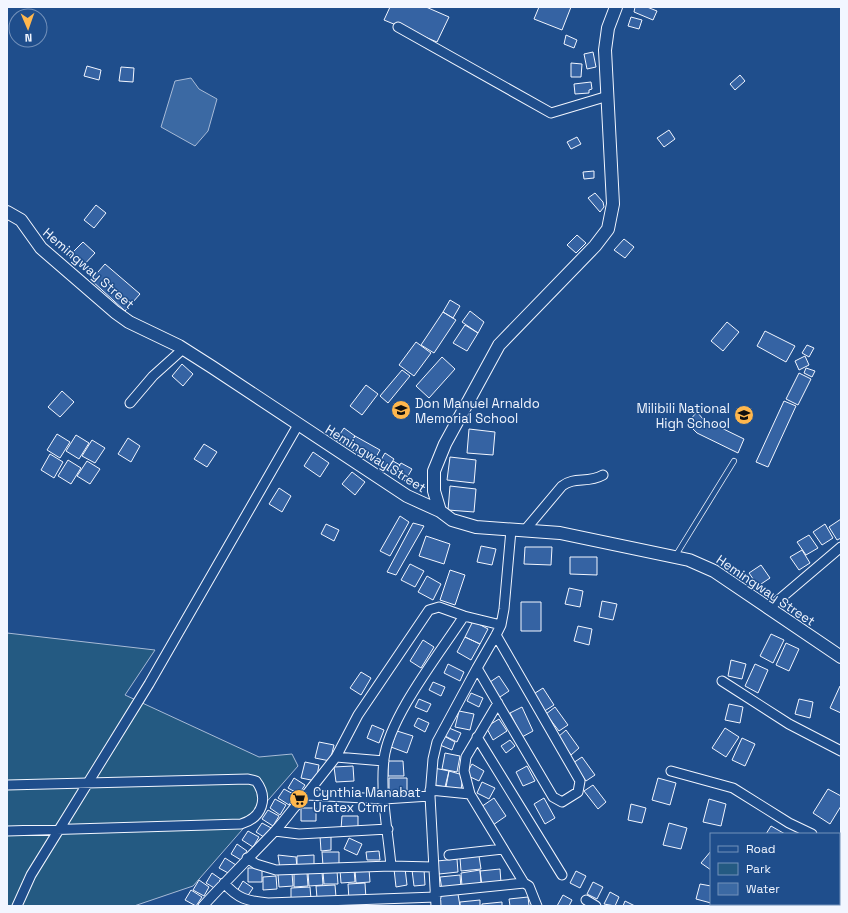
<svg xmlns="http://www.w3.org/2000/svg" width="848" height="913" viewBox="0 0 848 913" font-family="'Space Grotesk',sans-serif">
  <rect width="100%" height="100%" fill="#1f4e8c"/>
  <!-- green -->
  <path fill="#245a82" stroke="#a8bbd7" d="M7,633L155,650L125,695L259,757L292,754L298,766L193,886L134,906H7Z"/>
  <!-- water -->
  <path fill="#3b69a3" stroke="#a8bbd7" d="M191,78L199,89L217,99L208,131L195,146L161,127L175,81Z"/>
  <!-- building -->
  <path fill="#3563a3" stroke="#f2f6ff" d="M390,7H426L449,17L437,42L384,20Z
    M539,7H571L562,30L534,19Z
    M635,7H647L657,11L653,20L634,12Z
    M631,17L642,20L639,29L628,26Z
    M566,35L577,40L574,48L564,44Z
    M593,52L596,67L587,69L584,54Z
    M571,63L582,64L581,77H571Z
    M87,66L101,70L99,80L84,76Z
    M121,67L134,68L133,82L119,81Z
    M740,75L745,81L735,90L730,84Z
    M591,82L592,89L589,90V93L575,94L574,84Z
    M669,130L675,139L664,147L657,138Z
    M577,137L581,144L571,149L567,142Z
    M594,171V178L584,179L583,172Z
    M595,193L603,202L604,207L600,212L588,198Z
    M96,205L106,213L94,228L84,220Z
    M577,235L586,243L576,253L567,245Z
    M624,239L634,247L625,258L614,250Z
    M83,242L95,253L81,268L69,256Z
    M105,264L140,294L125,311L91,280Z
    M450,300L460,306L453,318L443,312Z
    M470,311L484,322L478,333L462,322Z
    M443,312L456,320L434,353L421,345Z
    M727,322L739,332L723,351L711,341Z
    M465,325L478,333L467,351L453,343Z
    M765,331L795,346L786,362L757,346Z
    M416,342L431,353L414,376L399,365Z
    M807,345L814,348L809,357L802,353Z
    M805,356L809,365L799,370L795,361Z
    M442,357L455,369L429,398L416,386Z
    M182,364L193,374L183,386L172,376Z
    M806,368L815,371L812,377L804,373Z
    M402,370L410,376L388,403L380,396Z
    M799,373L811,379L798,405L786,399Z
    M366,385L378,394L362,415L350,406Z
    M62,391L74,402L60,417L48,407Z
    M784,401L796,406L768,467L756,462Z
    M697,412L703,419L744,439L738,453L697,433L687,423Z
    M344,428L355,436L348,447L336,440Z
    M469,429L495,432L493,455L467,453Z
    M57,434L70,442L60,458L47,450Z
    M76,435L89,443L79,459L66,451Z
    M355,436L380,450L373,462L348,447Z
    M128,438L140,446L131,462L118,454Z
    M92,440L105,448L95,463L82,456Z
    M204,444L217,452L207,467L194,459Z
    M313,452L329,463L320,477L304,466Z
    M385,453L394,459L387,470L378,465Z
    M50,454L63,462L54,478L41,470Z
    M450,457L476,460L474,483L447,480Z
    M68,460L81,468L71,484L58,476Z
    M87,461L100,469L90,484L77,476Z
    M393,461L400,465L394,474L387,470Z
    M401,463L412,469L405,481L394,474Z
    M352,472L365,482L355,495L342,484Z
    M450,486L476,489L474,512L448,510Z
    M279,488L291,496L282,512L269,504Z
    M400,516L409,522L390,556L380,551Z
    M841,519V538L837,540L829,527Z
    M413,523L424,526L396,575L387,572Z
    M326,524L339,530L334,541L321,534Z
    M825,524L833,538L822,545L813,532Z
    M809,535L818,548L806,555L797,542Z
    M426,536L450,544L444,564L419,556Z
    M481,546L496,549L492,565L477,562Z
    M525,547H552L551,565L524,564Z
    M802,550L810,563L799,570L790,557Z
    M570,557H597V575L570,574Z
    M410,564L424,571L415,587L401,580Z
    M761,565L770,578L758,586L749,573Z
    M450,570L465,575L455,605L440,600Z
    M427,576L441,584L433,600L418,592Z
    M569,588L583,591L580,607L565,604Z
    M602,601L617,604L613,620L599,617Z
    M521,602H541V631H521Z
    M473,621L488,629L480,644L465,637Z
    M578,626L592,629L589,645L574,641Z
    M771,634L784,640L773,663L760,656Z
    M465,637L480,644L471,660L457,652Z
    M423,640L434,647L421,668L410,661Z
    M786,643L799,649L789,671L776,665Z
    M731,660L746,664L742,679L728,676Z
    M448,664L464,672L460,681L444,673Z
    M755,664L768,670L758,693L745,686Z
    M361,672L371,678L361,695L350,688Z
    M499,676L509,691L497,699L487,684Z
    M433,682L445,687L441,696L429,690Z
    M840,686H841V713L830,708Z
    M543,688L554,705L543,712L532,695Z
    M471,693L483,698L479,707L467,701Z
    M419,699L431,704L427,712L415,707Z
    M799,699L813,702L810,718L795,714Z
    M729,704L743,707L740,723L725,720Z
    M522,707L533,731L522,737L510,713Z
    M555,707L568,725L559,731L546,714Z
    M459,711L474,714L470,730L455,727Z
    M418,718L429,723L425,732L414,726Z
    M499,719L507,731L493,740L486,727Z
    M372,725L384,730L379,743L367,738Z
    M449,728L461,733L457,742L445,736Z
    M725,728L739,737L726,757L712,748Z
    M566,730L579,748L571,755L558,737Z
    M397,731L413,736L407,753L391,747Z
    M444,736L455,742L452,750L440,745Z
    M742,738L755,744L745,766L732,760Z
    M510,740L515,746L506,753L501,746Z
    M319,742L334,745L330,761L315,758Z
    M445,753L460,756L457,772L442,769Z
    M582,757L595,775L586,781L573,763Z
    M388,761H403L404,776H388Z
    M305,762L319,765L316,781L301,778Z
    M472,764L484,771L479,781L466,775Z
    M353,766L354,781L336,782L334,767Z
    M527,766L535,781L523,786L516,772Z
    M434,768L449,771L445,787L431,784Z
    M449,771L463,775L461,790L446,787Z
    M294,778L305,785L299,794L288,788Z
    M389,778H407V791H389Z
    M658,778L676,783L670,805L652,800Z
    M482,782L495,788L489,799L477,793Z
    M593,785L606,802L598,809L584,791Z
    M284,789L295,795L289,805L278,798Z
    M828,789L841,796V806L830,824L813,813Z
    M494,798L506,816L493,825L481,807Z
    M544,798L555,818L545,824L534,804Z
    M275,799L286,805L280,815L270,808Z
    M709,799L726,804L721,826L703,822Z
    M631,804L646,808L642,823L628,820Z
    M301,808H316V821H301Z
    M268,810L279,816L273,826L262,819Z
    M342,816H358V829H341Z
    M262,823L273,829L267,839L256,832Z
    M669,823L687,828L681,849L663,845Z
    M771,826L785,834H766Z
    M248,831L259,837L253,847L242,840Z
    M331,835V850L321,851L320,836Z
    M349,838L362,844L357,855L344,849Z
    M237,844L247,851L241,860L231,854Z
    M379,851L380,860H367L366,852Z
    M711,851V870L701,863Z
    M839,851H841V873H839Z
    M322,852H339V865L323,866Z
    M278,855L296,857L297,868L280,869Z
    M314,855V868L297,869V856Z
    M479,856L481,869L461,871L460,858Z
    M225,858L236,865L230,874L219,868Z
    M457,859L458,872L439,874L437,861Z
    M248,868H262V882H248Z
    M405,868L407,885L396,887L394,869Z
    M354,869L355,882L341,883L340,870Z
    M369,869L370,882L356,883L355,870Z
    M424,869L425,885L414,886L412,870Z
    M500,869L501,883L482,885L480,871Z
    M480,870L481,884L462,886L461,873Z
    M337,871L338,884H324L323,872Z
    M576,871L586,876L580,888L570,883Z
    M322,872L323,885L309,886L308,873Z
    M212,873L222,880L216,889L206,883Z
    M292,873L293,886L279,887L278,874Z
    M307,873L308,886L294,887V874Z
    M460,875L461,888L442,890L440,877Z
    M276,876L277,889L263,890V877Z
    M199,880L209,887L204,896L193,890Z
    M243,881L253,888L247,897L237,891Z
    M593,882L603,887L597,899L587,894Z
    M365,883L366,899L349,900L348,884Z
    M700,884L711,886V903L696,899Z
    M335,885L336,897L317,898L316,886Z
    M310,887L311,899L291,900V888Z
    M191,890L202,897L196,906L185,900Z
    M610,892L619,897L615,906L604,904Z
    M458,894L460,906H440L439,896Z
    M563,895L572,900L569,906H557Z
    M528,897L529,906H510L509,899Z
    M480,900V906H460V902Z
    M625,901L635,906H623Z
    M502,902V906H482V904Z
    M714,904H729V906H713Z
    M778,904H793L792,906H777Z"/>
  <g fill="none" stroke-linecap="round" stroke-linejoin="round">
    <!-- lane casing -->
    <g stroke="#f2f6ff" stroke-width="6">
      <path id="lane" d="M676,555L734,461"/>
    </g>
    <!-- street casing -->
    <g stroke="#f2f6ff" stroke-width="11">
      <path id="street" d="M398,27L551,113L608,96
        M130,403L153,376L183,349
        M525,530L562,486C575,476 587,484 603,475
        M768,609L841,547
        M477,668L553,797L562,802L578,792L580,781L496,635
        M722,681L789,724L841,751
        M498,703L466,757L464,771L470,794L524,883
        M477,737L562,875
        M336,757L384,761
        M671,771L733,788L789,823L812,834
        M7,785L248,779L256,781C269,798 262,818 241,824L7,831
        M430,790L470,794
        M306,795L336,757L358,715L429,610L439,607L464,616L501,625
        M275,831L299,834L388,829
        M839,840H841
        M449,855L503,849
        M247,858L256,864L276,870L391,866L433,867
        M391,866C388,831 380,794 384,759C389,717 440,653 464,616
        M224,883C238,899 247,901 268,903L436,897
        M435,892L524,883L529,886L537,906
        M586,900L596,906
        M17,906L31,875L149,684L298,425
        M203,906C226,881 250,857 273,833C285,821 293,807 306,795L384,799L430,796
        M436,906L430,796L433,759L437,742L477,668L496,635L501,625L504,609L511,530"/>
    </g>
    <!-- secondary casing -->
    <g stroke="#f2f6ff" stroke-width="14">
      <path id="secondary" d="M7,212L21,220L41,248L115,312L129,322L179,346L212,367L407,496L440,511L452,520L476,527L560,533L689,560L714,571L841,657
        M440,511L434,491V471L445,444L499,345L595,246L608,229L613,204L605,50L608,28L616,7"/>
    </g>
    <!-- lane -->
    <use href="#lane" stroke="#1f4e8c" stroke-width="4.5"/>
    <!-- street -->
    <use href="#street" stroke="#1f4e8c" stroke-width="9"/>
    <!-- secondary -->
    <use href="#secondary" stroke="#1f4e8c" stroke-width="12"/>
  </g>
  <!-- icons -->
  <defs>
    <g id="school-disc" transform="scale(1)"><circle r="9.5" fill="#ffb74d" stroke="#1f4e8c"/><path d="M0-5L7-2L0 1L-7-2ZM-4 1L0 2.5L4 1V4Q0 6-4 4Z" fill="#111"/></g>
    <g id="supermarket-disc" transform="scale(1)"><circle r="9.5" fill="#ffb74d" stroke="#1f4e8c"/><path d="M-6-5.5h2.5l.6 2H6L4.5 2H-2.5L-4.4-4H-6ZM-1.5 3.2a1.3 1.3 0 1 0 .1 0ZM3 3.2a1.3 1.3 0 1 0 .1 0Z" fill="#111"/></g>
  </defs>
  <g fill-rule="evenodd">
    <use href="#school-disc" x="401" y="410"/>
    <use href="#school-disc" x="744" y="415"/>
    <use href="#supermarket-disc" x="299" y="799"/>
  </g>
  <g text-anchor="middle" stroke-width="3" stroke-linejoin="round" paint-order="stroke">
    <!-- street labels -->
    <g font-size="13" fill="#f2f6ff" stroke="#1f4e8c">
      <text transform="translate(89 268) rotate(41)" y="5">Hemingway Street</text>
      <text transform="translate(376 458) rotate(32)" y="5">Hemingway Street</text>
      <text transform="translate(766 590) rotate(34)" y="5">Hemingway Street</text>
    </g>
    <!-- poi labels -->
    <g font-size="13" fill="#f2f6ff" stroke="#1f4e8c" text-anchor="start">
      <text x="415" y="408">Don Manuel Arnaldo<tspan x="415" dy="15">Memorial School</tspan></text>
      <text x="730" y="413" text-anchor="end">Milibili National<tspan x="730" dy="15">High School</tspan></text>
      <text x="313" y="797">Cynthia Manabat<tspan x="313" dy="15">Uratex Ctmr</tspan></text>
    </g>
  </g>
  <!-- border -->
  <rect width="848" height="913" fill="none" stroke="#f2f6ff" stroke-width="16"/>
  <!-- legend -->
  <rect x="710" y="833" width="130" height="72" fill="#1f4e8c" stroke="#7391ba"/>
  <rect x="718" y="846" width="20" height="6" fill="#1f4e8c" stroke="#7391ba"/>
  <text x="746" y="853" font-size="12" fill="#f2f6ff">Road</text>
  <rect x="718" y="863" width="20" height="12" fill="#245a82" stroke="#7391ba"/>
  <text x="746" y="873" font-size="12" fill="#f2f6ff">Park</text>
  <rect x="718" y="883" width="20" height="12" fill="#3b69a3" stroke="#7391ba"/>
  <text x="746" y="893" font-size="12" fill="#f2f6ff">Water</text>
  <!-- north arrow -->
  <g transform="translate(28 28) rotate(178)"><circle r="19" fill="#1f4e8c" stroke="#7391ba"/>
  <path d="M0-3L7 15L0 10L-7 15Z" fill="#ffb74d"/>
  <text y="-6" font-size="11" font-weight="bold" text-anchor="middle" fill="#f2f6ff">N</text>
  </g>
</svg>
